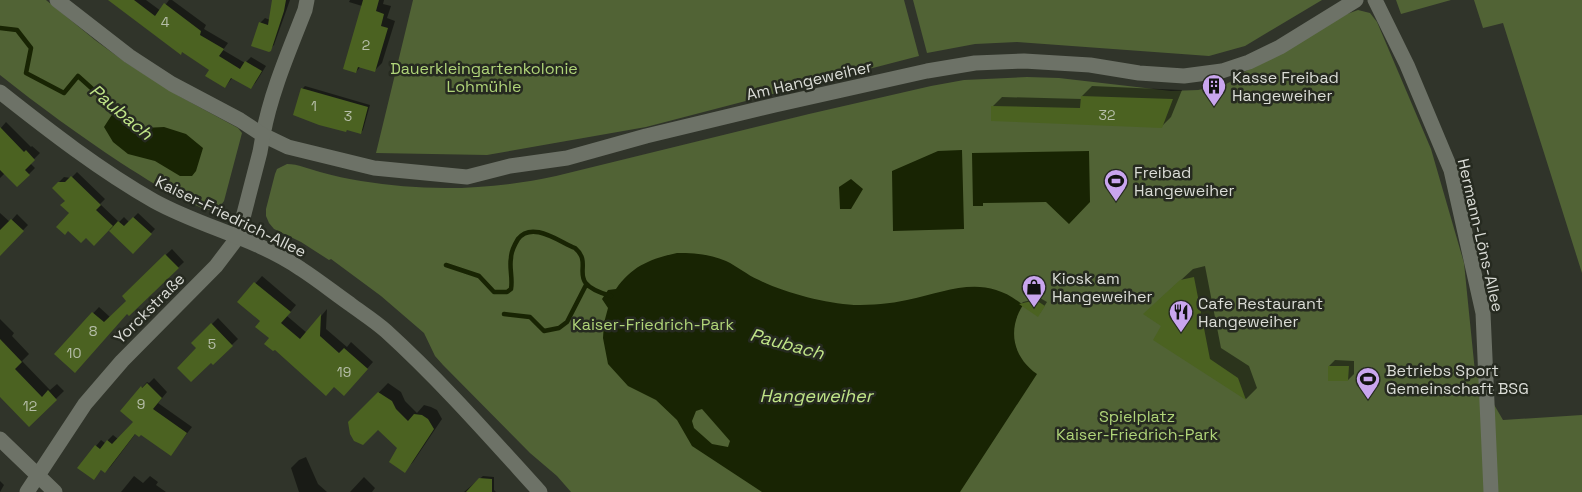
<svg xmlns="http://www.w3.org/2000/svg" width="1582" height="492" viewBox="0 0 1582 492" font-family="'Space Grotesk',sans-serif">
  <rect width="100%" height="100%" fill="#30342a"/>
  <!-- green -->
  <path fill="#516335" d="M0,0H46L95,40L125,62L179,96L238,128L242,133L224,201C221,205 219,210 213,210C207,211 200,207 195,205C168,194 145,178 121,163C79,135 39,106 0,75Z
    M413,0H904L919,56L646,127L487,155L376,153Z
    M913,0H1322L1245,46L1209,56L1017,42L975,44L927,53Z
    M1396,0H1451L1401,14Z
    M1474,0H1582V273L1503,23L1483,28Z
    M1358,10L1370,13L1377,22L1431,149L1464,263L1475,372L1503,420L1582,415V492H571L557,476L530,453L443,365L435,356L424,333L381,296L331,259L329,260L301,242L274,229L269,223L266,216V209L275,174L277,169L287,164C298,164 309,169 320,172C334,176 348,179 361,181C427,192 491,190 556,176L809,114L931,86L964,80L1027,77L1059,78L1171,91L1198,90L1226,84L1234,80L1239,75L1347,14Z"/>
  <!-- water -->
  <path fill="#182403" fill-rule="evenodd" d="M115,110L144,128L164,127L186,134L203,148L196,171L192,176H180L155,161L128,154L113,142L104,127Z
    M962,150L964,229L893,231L892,171L938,151Z
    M1089,151L1090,202L1069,224L1046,202L983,203V206H973L972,153Z
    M851,179L863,189L851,209H840L839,187Z
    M677,253C694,253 710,254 726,261C737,266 747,275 759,280C785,293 825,303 854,305C872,305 890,304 907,300C950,291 984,273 1023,305C1007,330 1013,357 1037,374L960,492H762L692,446L677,420L656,400L628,386L608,364L603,338L604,323L608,308L602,299L608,290L616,289C632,266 650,259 677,253ZM702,409L730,441L728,447L712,444L694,428L692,421L696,411Z"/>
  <!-- shadow -->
  <path fill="#0007" d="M110,0H146L161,11L169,0H172L206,25L204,29L228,43L223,50L245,63L251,57L266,66L256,82L251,88L233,77L225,87L211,70Z
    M274,0H290L274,45L269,50L260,23L265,18L270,20Z
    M350,0H384L383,4L391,6L387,18L395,21L382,63L375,70L361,66L356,72L362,6L349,2Z
    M305,86L370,105L363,130L360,133L348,129L346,131L302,89Z
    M1092,86L1182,90L1171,117L1161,127L992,107L1002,97L1082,99V96Z
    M6,122L31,147L32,146L40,153L30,163L35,168L23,180L5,173L0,178V129Z
    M77,172L105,199L100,204L119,222L124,217L129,222L138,213L155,229L133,252L109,229L70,213L67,200L53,188L64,177L71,178Z
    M0,213L10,222L17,214L28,225L4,250L0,246Z
    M172,249L184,262L129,315L127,313L55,354L99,307L110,317L127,301L123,296Z
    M1205,266L1221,348L1249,366L1257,388L1246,399L1155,340L1163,326L1156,303L1193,269Z
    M262,276L296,305L287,316L307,333L327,309L326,329L347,347L351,342L373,362L351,387L271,338L262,321L239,302Z
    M1040,298L1047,302L1040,313L1021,304L1023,302Z
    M218,318L238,339L213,363L193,343Z
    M0,319L14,333L12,336L29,354L22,361L50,390L57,384L64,391L29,425L0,395Z
    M1335,360L1354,361V374L1348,380L1329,366Z
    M154,378L167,392L158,403L192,427L171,454L141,433H136L111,466L105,472L102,469L94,478L96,446L101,440L105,443L113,435L118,439L135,422L121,411L147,382L149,383Z
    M388,383L401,392L405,401L417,413L424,405L431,407L437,410L442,419L413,462L404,471L399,448L379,428L350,422Z
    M306,457L318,484L327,492H299L291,468L299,460Z
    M134,476L143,483L150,476L158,482L156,485L166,492H121Z
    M483,476L494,477V490L496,492H464Z
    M364,477L375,488L372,492H350Z
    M0,481L4,485L0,492Z"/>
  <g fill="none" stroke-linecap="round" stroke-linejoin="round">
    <!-- stream -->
    <path stroke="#182403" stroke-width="4.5" d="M0,28L17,30L31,48L26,73L64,93L78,76L118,112
      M446,265L479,276L494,292H507L511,289C513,278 509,268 511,258C511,252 515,244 518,239C532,221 558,241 575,248C596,266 562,282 611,296
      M504,314L530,317L544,331L559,328L567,322L586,285"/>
  </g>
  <!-- building -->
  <path fill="#4b6221" d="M108,0H134L155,16L164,3L201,31L200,35L224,49L219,56L240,69L245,61L262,71L251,89L231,78L225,88L205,76L209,70L182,52L181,55Z
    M272,0H286L284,11L271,51L269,52L251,46L259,22L268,25Z
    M363,0H379L376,11L384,14L381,26L388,28L375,72L358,67L356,73L343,69Z
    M301,88L368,107L361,134L347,130L346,132L319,125L293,115Z
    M1081,96L1173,99L1162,128L991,121V106L1080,108Z
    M0,127L24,152L26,150L35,160L25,170L30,175L17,187L0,170Z
    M71,176L101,205L96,210L113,226L94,246L86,238L81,243L68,231L65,235L56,227L69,213L60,205L65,201L52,188L58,182H65Z
    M133,217L152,234L133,254L109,231L118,221L124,226Z
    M11,219L24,231L0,256V230Z
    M165,254L179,268L129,316L127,314L75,373L54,354L92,312L104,322L126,301L122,296Z
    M1194,277L1210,359L1238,378L1246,400L1153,340L1161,326L1143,314L1180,280Z
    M254,282L291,312L281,323L300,339L321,314L320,336L339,353L344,348L368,369L344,396L334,387L326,396L275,350L273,351L264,344L269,338L255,327L260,321L237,302Z
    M1036,300L1045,306L1038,317L1019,304Z
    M211,323L233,346L213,365L211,363L191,382L177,368L196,348L191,343Z
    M0,339L22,362L15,369L42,397L48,390L57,400L29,427L0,397Z
    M1328,366H1349L1348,381H1328Z
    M147,383L162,398L153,409L187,433L171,456L141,435L139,437L135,434L105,473L101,470L94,480L77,468L95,445L100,449L107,440L112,444L133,422L120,411L141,386L142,388Z
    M378,392L392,401L396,409L408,421L414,414L422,415L428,419L434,429L405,473L389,462L397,448L378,430L363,445L354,441L350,434L348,422Z
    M479,478L492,479V492H466Z"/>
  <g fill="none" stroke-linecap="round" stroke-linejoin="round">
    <!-- street -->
    <path stroke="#6d7267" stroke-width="15" d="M307,0L305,10C289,51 271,92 263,135L288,147L374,168L467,177L510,166L567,158L646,136L775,105L927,71L975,63L1024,61L1090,65L1139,73L1184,76L1222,71L1249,62L1280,47L1356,0
      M1375,0L1407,65L1451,170L1483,313L1491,492
      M0,439L55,492
      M27,492L85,404L122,361L216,266L238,237"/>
    <!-- secondary -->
    <path stroke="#6d7267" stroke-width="15" d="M57,0L129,56L172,84L240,120L263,135L260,152L238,237
      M0,92C48,130 101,171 154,201C201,227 256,238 301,269C318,280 333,292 350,304C362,313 375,321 386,331C441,381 490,437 540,492"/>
  </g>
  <!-- icons -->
  <defs>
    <g id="building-pin" transform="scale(1.25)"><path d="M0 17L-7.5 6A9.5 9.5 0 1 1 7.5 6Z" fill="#c9a5ee" stroke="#262a20"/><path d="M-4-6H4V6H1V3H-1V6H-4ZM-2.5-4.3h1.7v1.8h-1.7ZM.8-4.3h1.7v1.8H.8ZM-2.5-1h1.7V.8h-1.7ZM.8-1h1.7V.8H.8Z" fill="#111"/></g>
    <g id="stadium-pin" transform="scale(1.25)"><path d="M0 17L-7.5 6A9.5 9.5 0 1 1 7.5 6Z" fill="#c9a5ee" stroke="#262a20"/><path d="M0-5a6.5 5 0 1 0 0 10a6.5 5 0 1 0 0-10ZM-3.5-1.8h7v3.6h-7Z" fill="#111"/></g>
    <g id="shop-pin" transform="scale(1.25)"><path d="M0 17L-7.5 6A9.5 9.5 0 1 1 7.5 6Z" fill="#c9a5ee" stroke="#262a20"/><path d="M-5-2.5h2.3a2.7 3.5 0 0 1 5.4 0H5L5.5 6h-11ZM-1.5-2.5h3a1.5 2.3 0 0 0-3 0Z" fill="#111"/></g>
    <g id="restaurant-pin" transform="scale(1.25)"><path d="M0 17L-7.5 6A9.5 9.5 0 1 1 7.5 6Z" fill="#c9a5ee" stroke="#262a20"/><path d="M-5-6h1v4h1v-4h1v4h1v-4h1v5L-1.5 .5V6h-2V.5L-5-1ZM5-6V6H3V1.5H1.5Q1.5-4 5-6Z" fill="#111"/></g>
  </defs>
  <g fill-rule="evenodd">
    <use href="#building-pin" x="1214" y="86"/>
    <use href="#stadium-pin" x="1116" y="181"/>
    <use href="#shop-pin" x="1034" y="287"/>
    <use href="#restaurant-pin" x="1181" y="312"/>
    <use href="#stadium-pin" x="1368" y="379"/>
  </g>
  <g text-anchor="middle" stroke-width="5" stroke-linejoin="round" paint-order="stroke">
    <!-- number labels -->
    <g font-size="14" fill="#b6bea9">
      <text x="165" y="27">4</text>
      <text x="366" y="50">2</text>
      <text x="314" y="111">1</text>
      <text x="1107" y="120">32</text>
      <text x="348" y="121">3</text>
      <text x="93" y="336">8</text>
      <text x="212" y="349">5</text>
      <text x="74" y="358">10</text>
      <text x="344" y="377">19</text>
      <text x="141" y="409">9</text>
      <text x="30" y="411">12</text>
    </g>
    <!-- park labels -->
    <g font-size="16" fill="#b0d579" stroke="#262a20">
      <text x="484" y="74">Dauerkleingartenkolonie<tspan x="484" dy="18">Lohmühle</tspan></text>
      <text x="653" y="330">Kaiser-Friedrich-Park</text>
      <text x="1137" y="422">Spielplatz<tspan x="1137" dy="18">Kaiser-Friedrich-Park</tspan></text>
    </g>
    <!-- poi labels -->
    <g font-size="16" fill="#dadcd6" stroke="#262a20" text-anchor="start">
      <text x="1232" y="83">Kasse Freibad<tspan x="1232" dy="18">Hangeweiher</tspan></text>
      <text x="1134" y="178">Freibad<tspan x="1134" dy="18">Hangeweiher</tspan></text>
      <text x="1052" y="284">Kiosk am<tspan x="1052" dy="18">Hangeweiher</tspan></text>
      <text x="1198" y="309">Cafe Restaurant<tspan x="1198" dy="18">Hangeweiher</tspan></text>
      <text x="1386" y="376">Betriebs Sport<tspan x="1386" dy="18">Gemeinschaft BSG</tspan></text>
    </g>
    <!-- street labels -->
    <g font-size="16" fill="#dadcd6" stroke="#262a20">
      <text transform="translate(809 80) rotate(-13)" y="6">Am Hangeweiher</text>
      <text transform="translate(231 216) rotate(26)" y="6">Kaiser-Friedrich-Allee</text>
      <text transform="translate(1481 235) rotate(77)" y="6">Hermann-Löns-Allee</text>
      <text transform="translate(149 308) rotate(-45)" y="6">Yorckstraße</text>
    </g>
    <!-- water labels -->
    <g font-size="18" font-style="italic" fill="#c0e588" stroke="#262a20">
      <text transform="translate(121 112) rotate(40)" y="6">Paubach</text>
      <text transform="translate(787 344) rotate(15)" y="6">Paubach</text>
      <text x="816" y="402">Hangeweiher</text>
    </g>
  </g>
</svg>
